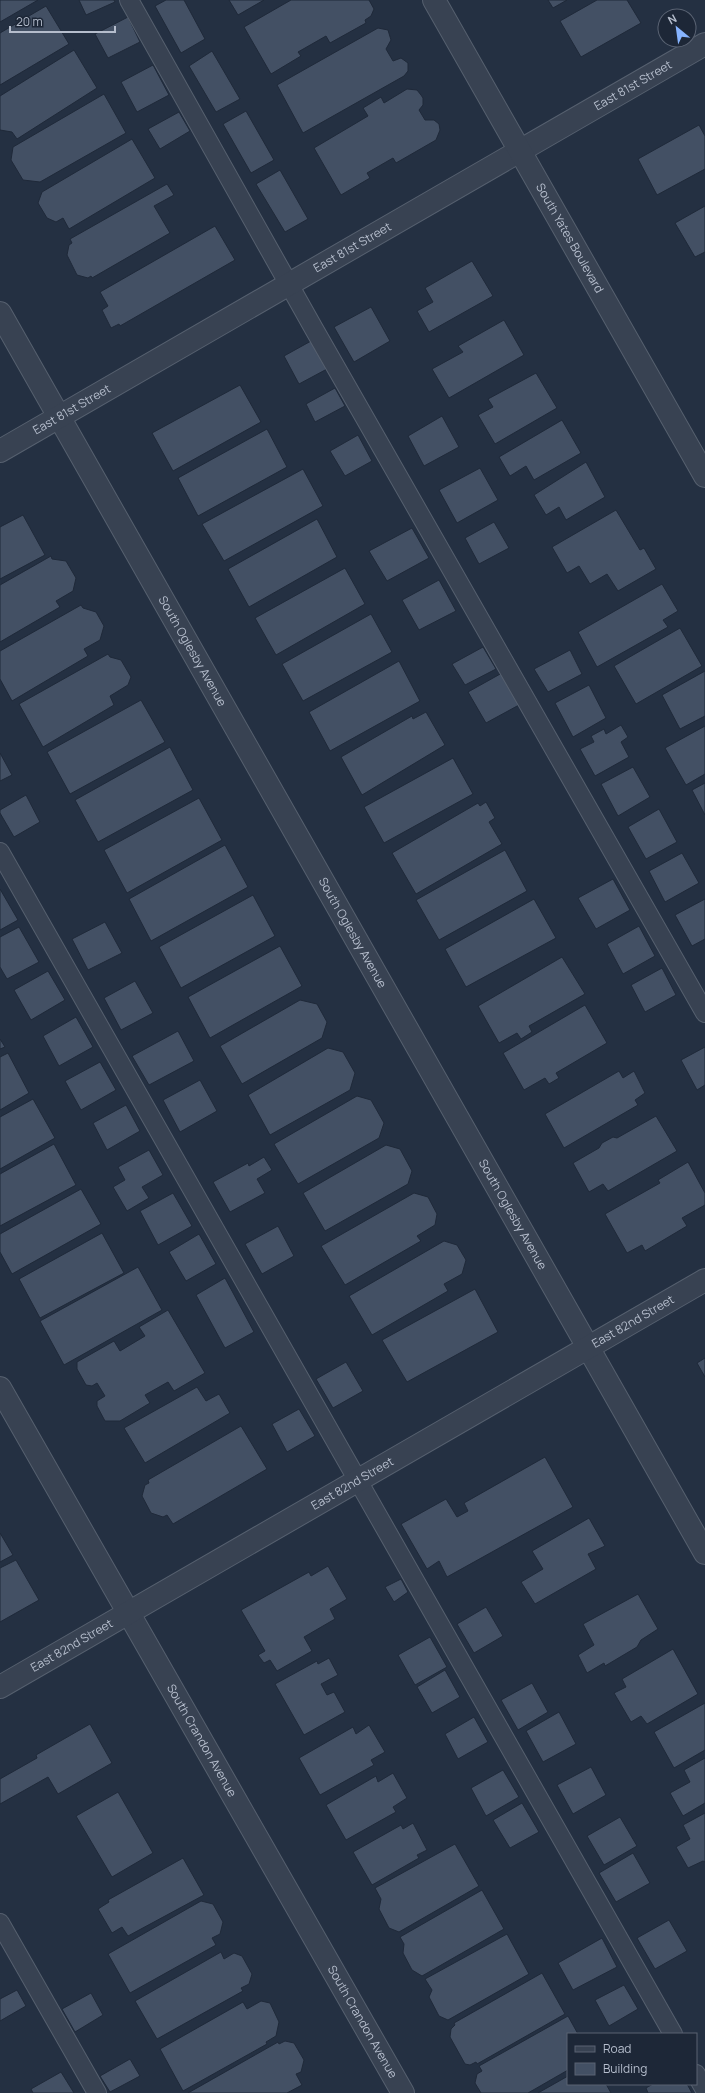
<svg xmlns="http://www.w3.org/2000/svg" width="705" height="2093" viewBox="0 0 705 2093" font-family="Manrope,sans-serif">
  <rect width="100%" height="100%" fill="#243042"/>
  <!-- building -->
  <path fill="#435064" stroke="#1f2939" d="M0,0H38L0,22Z
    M79,0H114L115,2L86,15Z
    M166,0H184L205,39L181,53L155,6Z
    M229,0H264L238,15Z
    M291,0H369L374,9L371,16L365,20L366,23L330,43L326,36L298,52L301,56L271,74L244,27Z
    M548,0H567L553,8Z
    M597,0H627L641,23L581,57L560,21Z
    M46,6L69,44L0,85V33Z
    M128,17L140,42L108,58L95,34Z
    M378,28L388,30L391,40L386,49L393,61L401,58L408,63V71L404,76L303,133L277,85Z
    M74,50L97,88L17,139L12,132L0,130V96Z
    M212,51L240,99L216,112L189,66Z
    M153,65L169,95L137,112L121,82Z
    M407,89L417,90L421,95L423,98V105L419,110L425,120H434L439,124L440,130L436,140L396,163L393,158L367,173L370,178L341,195L314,148L368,116L363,108L381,97L384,103Z
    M104,94L126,133L40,182L23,180L11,160L13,147Z
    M246,111L274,160L251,173L223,124Z
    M179,112L190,131L160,149L148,129Z
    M699,125L705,136V169L657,195L638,159Z
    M132,139L155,178L69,229L63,218L56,222L47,218L38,203L42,192Z
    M280,170L308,219L285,232L256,184Z
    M167,184L174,195L154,206L170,233L92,278L91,276L88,278L77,275L67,255L69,245L72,243L70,239Z
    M705,206V252L695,257L675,223Z
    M215,226L235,260L120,326L119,324L111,328L102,310L108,306L100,292Z
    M472,261L493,296L429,332L417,311L433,302L425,288Z
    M371,307L390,341L354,362L334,327Z
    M504,320L524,355L449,398L432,369L463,352L458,346Z
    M311,341L327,369L299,384L284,356Z
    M536,373L557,408L495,444L478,415L493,407L488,399Z
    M240,385L261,422L173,471L152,433Z
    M335,388L345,406L315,422L306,404Z
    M442,416L459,447L424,466L408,436Z
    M562,420L581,453L534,480L526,466L510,476L499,457Z
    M267,429L287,467L198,516L178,478Z
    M358,435L372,461L345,476L330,451Z
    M586,462L605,497L566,520L559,507L546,515L534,495Z
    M480,468L498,500L457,523L439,490Z
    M303,469L323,506L224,561L202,524Z
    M616,510L640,550L644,548L656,569L618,591L607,574L590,584L579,566L567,573L552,547Z
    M23,515L45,555L0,579V527Z
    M317,519L337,557L249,607L228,569Z
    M494,522L509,548L479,564L465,538Z
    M412,528L429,558L387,581L369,551Z
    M51,556L52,559L66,561L76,578L73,591L56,601L60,607L0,642V585Z
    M345,568L365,604L276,655L255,618Z
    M439,580L456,611L419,630L402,600Z
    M662,584L678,611L663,620L668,627L597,667L578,632Z
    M81,605L83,608L96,612L104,626L100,640L84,649L88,656L12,701L0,679V651Z
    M371,614L392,652L303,701L282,664Z
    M680,628L702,666L636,704L614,666Z
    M483,647L496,669L465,685L452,664Z
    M570,650L582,674L548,692L534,669Z
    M108,654L110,657L121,660L131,677L128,685L110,696L114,705L43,747L19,704Z
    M399,661L420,701L330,751L309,712Z
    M705,671V716L680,729L662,695Z
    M502,673L519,705L486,723L468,692Z
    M589,685L606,718L573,737L555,703Z
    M141,700L165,742L70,794L47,752Z
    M426,712L445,745L362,795L341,757L412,716L413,719Z
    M621,725L628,737L621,742L629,757L595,776L580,749L594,742L591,736L604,729L606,734Z
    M705,726V774L686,785L665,748Z
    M170,747L193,790L98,842L75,800Z
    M0,753L12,775L0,781Z
    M453,758L473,794L384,843L364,807Z
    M633,767L650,797L618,816L601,784Z
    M705,783V815L692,790Z
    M26,795L40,822L14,837L0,813V810Z
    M199,798L222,840L127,893L104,850Z
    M486,802L495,818L489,822L502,844L416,894L392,853L478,803L480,806Z
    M659,809L677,842L646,859L628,827Z
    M225,845L248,887L151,941L129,899Z
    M505,850L527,891L439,940L416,900Z
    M682,853L699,883L665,902L649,871Z
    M613,879L630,910L596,929L578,898Z
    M0,889L18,920L0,930Z
    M253,895L275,936L181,988L159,947Z
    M534,899L556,938L466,987L445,949Z
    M705,899V939L692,946L675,915Z
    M105,922L122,953L88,970L72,939Z
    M639,926L655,956L623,974L607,944Z
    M19,927L39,962L7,979L0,967V937Z
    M280,946L302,986L210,1038L188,997Z
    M562,957L585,994L529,1026L532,1032L521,1039L517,1033L499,1043L478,1006Z
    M662,968L676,995L645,1012L631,985Z
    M48,971L65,1000L31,1020L14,990Z
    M135,981L153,1013L121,1030L104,998Z
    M300,1000L317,1004L327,1022L322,1038L242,1084L220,1046Z
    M585,1005L607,1043L556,1073L559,1078L549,1084L545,1078L524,1090L503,1053Z
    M76,1017L93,1047L59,1066L43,1036Z
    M178,1031L194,1061L149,1085L132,1056Z
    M0,1039L5,1047L0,1049Z
    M705,1047V1085L697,1090L681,1060Z
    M328,1048L343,1052L355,1073L350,1090L270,1135L248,1095Z
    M8,1053L29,1093L0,1110V1057Z
    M100,1062L116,1090L81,1110L65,1081Z
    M619,1071L623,1078L634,1071L645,1093L635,1100L638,1105L564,1148L545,1114Z
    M200,1080L217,1111L180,1132L163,1100Z
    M357,1096L371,1100L384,1123L379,1138L298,1184L274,1144Z
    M33,1099L55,1138L0,1169V1117Z
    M126,1105L140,1131L107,1150L93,1123Z
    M656,1116L677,1151L608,1191L603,1184L589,1192L573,1163L599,1148L602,1143L613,1137L617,1138Z
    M54,1144L76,1185L0,1226V1174Z
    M386,1145L400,1149L412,1171L408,1184L325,1231L303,1193Z
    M149,1150L163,1175L142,1187L149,1198L127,1211L113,1187L125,1180L118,1167Z
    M264,1157L272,1170L257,1179L265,1193L230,1212L213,1182L248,1163L249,1166Z
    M688,1162L705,1193V1205L682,1218L687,1226L645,1251L642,1245L627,1253L605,1214L660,1183L658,1180Z
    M81,1189L101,1224L12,1274L0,1252V1234Z
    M173,1193L192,1226L158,1245L140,1211Z
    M414,1193L428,1197L437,1214L435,1225L417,1236L421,1241L345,1285L321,1246Z
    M278,1226L294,1256L262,1274L245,1244Z
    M102,1233L124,1273L40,1318L19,1279Z
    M199,1234L216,1264L186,1281L169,1252Z
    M444,1241L457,1245L466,1260L462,1274L444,1284L448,1291L372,1335L349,1296Z
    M138,1267L162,1310L64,1365L40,1321Z
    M225,1278L254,1332L225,1348L196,1295Z
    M475,1289L498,1332L407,1382L382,1340Z
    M168,1310L205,1373L174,1391L168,1382L145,1395L150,1403L120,1421H105L97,1406V1401L105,1396L97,1383L92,1386L86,1385L77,1369V1362L114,1341L120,1351L145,1336L139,1327Z
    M705,1358V1377L697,1363Z
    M346,1362L363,1391L333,1408L316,1379Z
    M197,1387L206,1401L219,1394L230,1413L145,1463L124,1428Z
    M299,1409L315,1436L287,1452L272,1424Z
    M241,1426L267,1469L173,1524L167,1515L163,1517L151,1513L142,1496L145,1485L149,1483L148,1480Z
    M545,1457L573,1507L447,1577L439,1561L427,1569L401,1524L446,1499L457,1517L468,1511L464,1503Z
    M589,1518L605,1546L588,1554L596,1569L535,1604L521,1582L543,1569L532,1551Z
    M0,1533L13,1555L0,1562Z
    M16,1560L39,1600L0,1622V1568Z
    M328,1566L347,1599L330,1609L335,1619L304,1637L312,1651L277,1671L270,1660L264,1663L258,1655L265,1651L241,1610L309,1572L311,1576Z
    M401,1579L408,1592L394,1602L385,1587Z
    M638,1594L658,1629L641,1640L637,1647L605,1666L604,1663L587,1673L578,1655L594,1645L583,1624Z
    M486,1607L503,1636L474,1653L457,1624Z
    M430,1637L447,1667L415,1685L398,1655Z
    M673,1649L698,1694L647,1724L641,1716L631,1722L614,1693L626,1687L622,1679Z
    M329,1658L338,1675L321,1684L327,1695L334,1692L345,1712L304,1735L275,1684L317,1661L318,1664Z
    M445,1670L460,1697L432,1713L417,1687Z
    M532,1683L548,1712L518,1730L501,1700Z
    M705,1703V1750L674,1768L654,1732Z
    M559,1712L576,1744L543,1762L526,1731Z
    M474,1717L488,1742L458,1759L445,1734Z
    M90,1724L112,1763L58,1794L48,1777L0,1804V1779L37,1758L36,1755Z
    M369,1725L385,1752L371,1760L374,1765L320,1795L299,1758L353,1727L356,1734Z
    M705,1758V1803L683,1816L670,1793L690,1782L684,1770Z
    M591,1767L606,1795L573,1814L557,1785Z
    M503,1770L519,1797L486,1816L471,1788Z
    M393,1773L407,1798L393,1807L396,1812L346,1840L326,1805L376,1776L378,1782Z
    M118,1792L153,1853L112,1877L76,1816Z
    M522,1803L539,1832L510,1848L493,1820Z
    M705,1813V1862L703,1861L688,1868L676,1847L690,1839L683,1825Z
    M620,1817L637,1846L604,1865L587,1836Z
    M413,1823L427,1850L417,1855L419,1858L372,1885L353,1852L401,1825L403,1829Z
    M455,1844L479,1886L399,1932L389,1928L379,1909L381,1899L375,1888Z
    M633,1853L650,1883L616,1902L599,1873Z
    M183,1858L204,1895L128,1936L122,1927L112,1933L98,1909L109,1902L108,1900Z
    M482,1890L504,1929L422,1976L412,1970L403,1953L404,1944L400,1937Z
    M201,1901L213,1904L223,1922L220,1934L212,1938L216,1945L130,1993L108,1954Z
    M669,1920L687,1951L655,1969L637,1938Z
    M507,1934L529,1974L448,2020L439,2016L429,1997L432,1990L425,1979Z
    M602,1938L617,1967L573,1990L558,1963Z
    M221,1952L224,1959L234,1953L242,1956L252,1974L249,1984L241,1988L243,1991L157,2039L135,2001Z
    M542,1973L565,2014L477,2064L476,2062L470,2065L465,2064L450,2037L451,2029L455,2025L454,2023Z
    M624,1985L638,2009L609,2026L595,2000Z
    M17,1990L26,2006L0,2021V1999Z
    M91,1993L103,2015L75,2032L62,2009Z
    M261,2001L270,2003L279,2022L276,2036L266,2042L267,2044L183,2091L160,2049L243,2002L247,2009Z
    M568,2016L578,2034H568V2070L528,2093H481L475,2083L477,2074L482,2071L479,2066Z
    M285,2041L294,2043L304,2060L301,2072L296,2074L302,2085L287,2093H188L278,2042L279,2044Z
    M130,2059L140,2076L110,2092L100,2076Z
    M61,2072L74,2093H33L31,2089Z
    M568,2076V2084H606L611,2093H538Z
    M653,2084H687L692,2093H648L646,2088Z"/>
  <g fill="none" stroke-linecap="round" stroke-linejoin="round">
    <!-- service casing -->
    <g stroke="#56606f" stroke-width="20">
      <path id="service" d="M129,0L314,329L705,1013
        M0,852L673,2034
        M0,1923L97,2093
        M696,2074L705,2090"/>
    </g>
    <!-- minor casing -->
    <g stroke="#56606f" stroke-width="24">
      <g id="minor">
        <path id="s1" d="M0,313L705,1553"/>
        <path id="s2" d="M0,451L705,44"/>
        <path id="s3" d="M0,1388L403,2093"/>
        <path id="s4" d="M0,1687L705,1280"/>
      </g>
    </g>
    <!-- tertiary casing -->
    <g stroke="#56606f" stroke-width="24">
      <g id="tertiary">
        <path id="s5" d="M434,0L705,476"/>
      </g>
    </g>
    <!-- service -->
    <use href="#service" stroke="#384252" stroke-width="18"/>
    <!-- minor -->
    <use href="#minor" stroke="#384252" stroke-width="22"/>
    <!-- tertiary -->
    <use href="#tertiary" stroke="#384252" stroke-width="22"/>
  </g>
  <g text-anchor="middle" stroke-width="3.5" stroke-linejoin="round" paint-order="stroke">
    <!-- street labels -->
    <g font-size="12" fill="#b5bdcc" stroke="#1d2737">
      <text dy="4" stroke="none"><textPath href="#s2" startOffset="731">East 81st Street</textPath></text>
      <text dy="4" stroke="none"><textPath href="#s5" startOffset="274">South Yates Boulevard</textPath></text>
      <text dy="4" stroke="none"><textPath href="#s2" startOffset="407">East 81st Street</textPath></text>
      <text dy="4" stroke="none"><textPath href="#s2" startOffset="83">East 81st Street</textPath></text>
      <text dy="4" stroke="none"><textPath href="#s1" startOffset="389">South Oglesby Avenue</textPath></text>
      <text dy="4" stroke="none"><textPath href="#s1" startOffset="713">South Oglesby Avenue</textPath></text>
      <text dy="4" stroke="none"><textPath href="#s1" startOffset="1037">South Oglesby Avenue</textPath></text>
      <text dy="4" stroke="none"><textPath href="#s4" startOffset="731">East 82nd Street</textPath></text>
      <text dy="4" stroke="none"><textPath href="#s4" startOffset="407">East 82nd Street</textPath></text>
      <text dy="4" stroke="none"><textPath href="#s4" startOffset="83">East 82nd Street</textPath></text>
      <text dy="4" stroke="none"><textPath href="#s3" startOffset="406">South Crandon Avenue</textPath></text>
      <text dy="4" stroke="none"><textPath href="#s3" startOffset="730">South Crandon Avenue</textPath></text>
    </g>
  </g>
  <!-- legend -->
  <rect x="567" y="2033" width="130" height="52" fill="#1d2737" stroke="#5a6373"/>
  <rect x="575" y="2046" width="20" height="6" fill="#384252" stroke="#5a6373"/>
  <text x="603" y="2053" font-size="12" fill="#b5bdcc">Road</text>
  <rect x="575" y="2063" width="20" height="12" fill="#435064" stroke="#5a6373"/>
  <text x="603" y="2073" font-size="12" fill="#b5bdcc">Building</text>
  <!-- north arrow -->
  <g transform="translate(677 28) rotate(331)"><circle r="19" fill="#1d2737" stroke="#5a6373"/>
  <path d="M0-3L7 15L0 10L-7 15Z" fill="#87b4ff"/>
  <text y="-6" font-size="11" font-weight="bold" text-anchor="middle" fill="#b5bdcc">N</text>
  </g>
  <!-- scale -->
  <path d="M10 26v6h105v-6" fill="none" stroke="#b5bdcc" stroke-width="2"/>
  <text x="16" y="26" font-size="12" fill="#b5bdcc" stroke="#1d2737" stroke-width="3" paint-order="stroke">20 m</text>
</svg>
